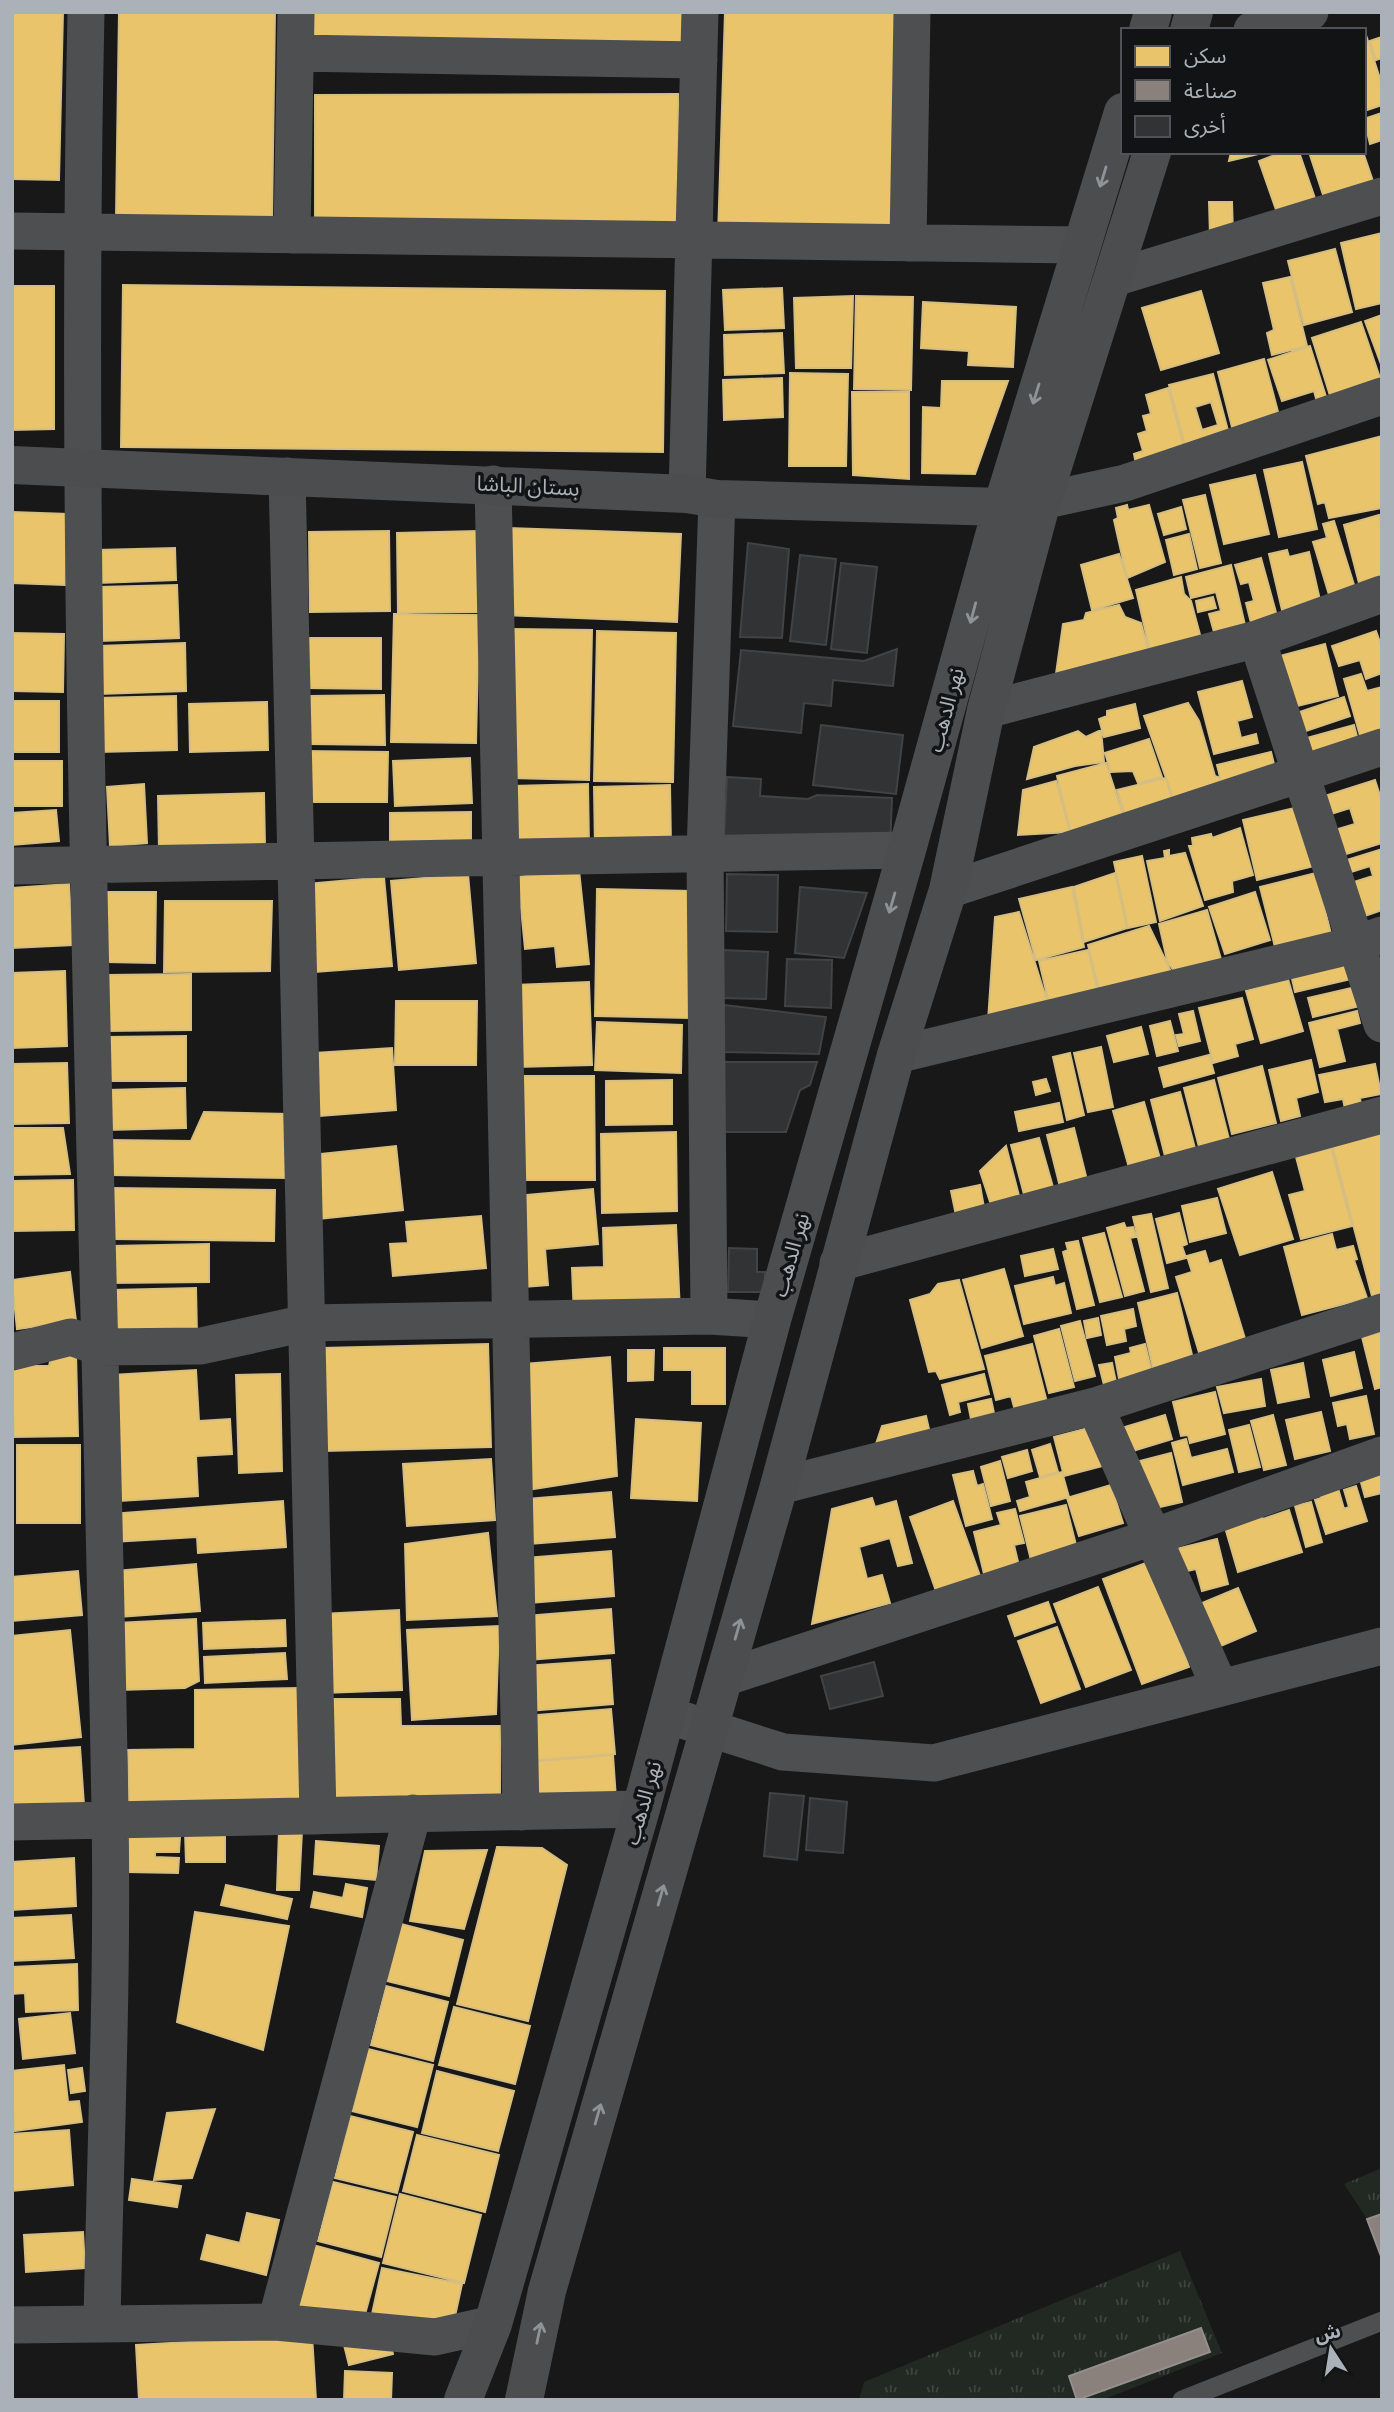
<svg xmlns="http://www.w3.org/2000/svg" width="1394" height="2412" viewBox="0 0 1394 2412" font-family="Overpass,'Noto Sans Arabic',sans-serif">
  <defs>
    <pattern id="grass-tufts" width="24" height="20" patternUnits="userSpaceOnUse" patternTransform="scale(1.75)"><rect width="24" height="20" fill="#222922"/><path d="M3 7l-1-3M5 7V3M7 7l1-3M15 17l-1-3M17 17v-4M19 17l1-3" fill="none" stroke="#3f4640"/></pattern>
  </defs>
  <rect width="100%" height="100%" fill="#181818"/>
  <!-- grass -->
  <path fill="url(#grass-tufts)" d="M1382,2168V2214L1367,2219L1344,2184Z
    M1180,2251L1222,2353L1102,2400H859L864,2382Z"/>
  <!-- homes -->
  <path fill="#e9c46a" stroke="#d6be81" stroke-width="2" fill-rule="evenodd" d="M12,12H63L59,180L12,179Z
    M119,12H275L272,219L116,217Z
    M314,12H683V48L314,51Z
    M725,12H898L891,242L718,237Z
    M1366,35L1382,85V105L1364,111Z
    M1382,37V58L1376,60L1370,41Z
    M678,94V235H315V95Z
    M1382,113V140L1370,144L1364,119Z
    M1231,152H1267L1229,161Z
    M1283,152H1299L1319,210L1281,224L1259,161Z
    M1309,152H1363L1377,193L1328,210Z
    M1209,202H1232L1233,234L1210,235Z
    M1382,233V303L1356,309L1341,243Z
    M1335,249L1352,312L1304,325L1288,261Z
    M1290,277L1307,346L1272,355L1267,333L1274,330L1263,283Z
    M123,285L665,291L663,452L121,447Z
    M12,286H54V429L12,430Z
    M782,288L784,328L725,330L723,290Z
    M1201,291L1219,353L1161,370L1142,308Z
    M853,296L851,368H796L794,298Z
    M856,296L913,297L911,390L854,389Z
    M923,302L1016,307L1013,367L968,365L969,351L921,348Z
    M1382,315V367L1365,321Z
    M1361,322L1382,384L1332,402L1312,338Z
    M782,333L784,373L725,375L724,335Z
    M1310,346L1329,406L1319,409L1314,391L1282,401L1268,360Z
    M1264,359L1281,423L1234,435L1218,372Z
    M790,373L848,374L846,466H789Z
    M1213,374L1230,438L1186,449L1169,385ZM1211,402L1218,425L1202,430L1195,407Z
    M782,378L783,417L724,420L723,380Z
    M942,381H1008L975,474L922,473L923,407L941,408Z
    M1168,388L1185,451L1136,464L1134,454L1143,451L1138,434L1147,431L1143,416L1151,414L1146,395Z
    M852,392H909V479L853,475Z
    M1382,436V508L1329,518L1325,502L1318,504L1306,456Z
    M1302,462L1317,529L1279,537L1264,470Z
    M1255,475L1269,534L1224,544L1210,485Z
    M1205,495L1221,563L1200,568L1183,500Z
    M1127,505L1128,510L1149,505L1165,562L1127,578L1114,520L1118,518L1116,508Z
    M1181,507L1186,529L1164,535L1158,514Z
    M12,512L68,514L65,585L12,583Z
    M1379,515L1382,526V577L1359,583L1344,525Z
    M1334,521L1356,591L1330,598L1313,542L1327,538L1323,524Z
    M506,528L681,534L677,622L503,615Z
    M389,531L390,611L310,612L309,532Z
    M477,531L478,612L398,613L397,533Z
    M1189,534L1197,569L1174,575L1166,540Z
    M175,548L176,580L98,583L97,550Z
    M1287,550L1289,557L1309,552L1320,600L1282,610L1269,554Z
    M1119,554L1133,598L1092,610L1081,565Z
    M1261,558L1277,616L1251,623L1246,603L1254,601L1249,582L1241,584L1235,565Z
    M1231,565L1245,625L1214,632L1209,614L1221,611L1216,592L1191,598L1186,577Z
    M1181,577L1184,594L1191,601L1202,642L1152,660L1136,590Z
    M177,585L179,638L101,641L99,587Z
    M1213,597L1216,608L1198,612L1196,601Z
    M1119,605L1125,617L1141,623L1152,665L1054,688L1063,624L1084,620L1086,613Z
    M394,614L479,615L476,743L391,742Z
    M513,629L592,630L589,780L510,778Z
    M597,631L676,633L673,782L594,781Z
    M1376,631L1382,648V673L1366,679L1360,660L1339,666L1332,646Z
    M12,633L64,634L63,692L12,691Z
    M307,638H381V689L306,688Z
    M185,643L186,691L99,694L98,646Z
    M1325,644L1338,696L1293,707L1280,656Z
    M1361,674L1367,691L1382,687V741L1363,746L1344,679Z
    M1242,681L1252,717L1237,721L1241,738L1256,734L1258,743L1214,754L1198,692Z
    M384,695L385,745L310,744V696Z
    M176,696L177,750L99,752L97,698Z
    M1344,697L1350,716L1303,732L1297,713Z
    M12,701H59V752H12Z
    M267,702L268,750L190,752L189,704Z
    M1188,703L1199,721L1215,776L1220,778L1225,796L1177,809L1144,716Z
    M1135,704L1140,728L1104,737L1099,719L1107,716V711Z
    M1354,725L1360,748L1314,761L1307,738Z
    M1101,730L1104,762L1075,766L1027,779L1034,747L1078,731L1086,737Z
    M1149,739L1162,777L1138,783L1133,771L1111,772L1105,753Z
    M304,751L388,752L387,802H303Z
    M1271,752L1276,772L1222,785L1217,765Z
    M470,758L472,803L395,806L393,761Z
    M12,761H62V806H12Z
    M1106,763L1124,818L1071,834L1057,776Z
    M1166,778L1175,809L1125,815L1117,790Z
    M1375,780L1382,802V843L1343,855L1335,830L1355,824L1350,808L1331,814L1325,796Z
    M1056,781L1070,832L1018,835L1023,790Z
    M144,784L147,843L110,846L107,787Z
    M588,784L589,846L512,847V786Z
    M670,785L671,847L595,848L594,787Z
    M264,793L265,847L159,850L158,796Z
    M1299,807L1314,866L1257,880L1243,820Z
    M56,810L59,841L12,845V813Z
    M471,812V845L390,847V813Z
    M1240,828L1253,875L1232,881L1233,892L1205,900L1189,846H1193L1192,838L1211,834L1212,838Z
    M1382,849V910L1362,917L1351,883L1373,876L1370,866L1348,873L1344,861Z
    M1169,850V856L1185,853L1203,906L1160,921L1147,861L1165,858L1164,851Z
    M1142,856L1156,922L1128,928L1114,862Z
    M579,870L589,964L557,967L555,946L525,949L518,877Z
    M1115,873L1127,928L1084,942L1074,887Z
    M1316,873L1331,934L1275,947L1260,887Z
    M468,874L476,963L399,970L391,881Z
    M384,877L392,966L315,972L307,884Z
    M69,884L73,945L12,948V888Z
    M1072,887L1084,947L1036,960L1019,899Z
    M597,889L691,891L689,1018L595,1016Z
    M106,892H156L155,963L106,962Z
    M1255,892L1270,940L1225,954L1209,907Z
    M165,901H272L270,971L164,972Z
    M1207,910L1222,963L1180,981L1167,960L1159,924Z
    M1019,912L1051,1014L988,1021L995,917Z
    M1149,926L1173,976L1102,1001L1088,945Z
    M1088,950L1099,996L1050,1008L1039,961Z
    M1346,957L1351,979L1295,992L1290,970Z
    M65,971L67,1046L12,1048V973Z
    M191,974V1030L107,1031V975Z
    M1288,979L1303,1031L1261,1043L1246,991Z
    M589,982L592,1065L517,1067L515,985Z
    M1356,987L1360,1006L1313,1017L1308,998Z
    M1242,998L1253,1039L1235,1044L1238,1056L1213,1063L1199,1008Z
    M396,1001H477L476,1065H395Z
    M1193,1011L1200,1041L1179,1046L1176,1035L1184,1034L1179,1014Z
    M1357,1011L1360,1023L1337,1029L1345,1061L1320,1067L1309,1023Z
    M1170,1021L1178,1051L1157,1056L1150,1026Z
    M597,1022L682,1025L681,1073L595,1070Z
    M1141,1027L1148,1054L1114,1062L1107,1036Z
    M186,1036V1081H106V1037Z
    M1101,1047L1113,1107L1088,1112L1074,1053Z
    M392,1048L396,1110L320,1116L315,1053Z
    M1070,1053L1084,1115L1067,1120L1053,1057Z
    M1209,1055L1214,1073L1164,1087L1159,1068Z
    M1311,1060L1318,1092L1296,1098L1300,1116L1281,1121L1269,1070Z
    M67,1063L69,1123L12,1124V1064Z
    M1375,1064L1381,1094L1360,1098L1361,1105L1345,1109L1343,1099L1325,1102L1319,1075Z
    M1262,1066L1276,1123L1232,1134L1218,1078Z
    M516,1076H594L595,1180H517Z
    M1046,1079L1050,1091L1036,1095L1033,1082Z
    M672,1080V1124L606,1125V1081Z
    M1214,1080L1229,1139L1199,1147L1184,1088Z
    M185,1088L186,1128L107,1130V1090Z
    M1180,1092L1196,1152L1166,1160L1151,1100Z
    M1144,1102L1161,1162L1130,1171L1113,1111Z
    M1059,1103L1063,1122L1019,1131L1015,1112Z
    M204,1112L288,1114L287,1178L110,1175V1140L191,1141Z
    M1382,1127V1293L1372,1296L1331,1141Z
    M12,1128H63L70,1174L12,1175Z
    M1074,1128L1088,1184L1061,1191L1047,1135Z
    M676,1132L677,1211L602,1213L601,1134Z
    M1039,1138L1055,1194L1026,1202L1011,1145Z
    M396,1146L403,1210L319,1219L312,1155Z
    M1006,1146L1022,1207L994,1214L980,1171Z
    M1331,1148L1352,1226L1301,1239L1289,1195L1305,1191L1296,1157Z
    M1272,1172L1293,1239L1240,1255L1218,1189Z
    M73,1180L74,1230L12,1231V1181Z
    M980,1185L986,1219L958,1225L951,1191Z
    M113,1188L275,1190L274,1241L112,1239Z
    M593,1189L598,1244L545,1249L548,1285L524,1287L516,1196Z
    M1217,1198L1226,1233L1190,1242L1182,1206Z
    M1179,1213L1187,1244L1182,1246L1186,1258L1167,1263L1156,1219Z
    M1151,1214L1168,1288L1151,1292L1133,1217Z
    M481,1216L486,1268L393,1276L390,1244L408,1243L406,1222Z
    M1124,1223L1126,1228L1133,1227L1136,1237L1130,1238L1144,1291L1125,1296L1107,1228Z
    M676,1225L680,1312L574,1317L572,1268L604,1267L603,1228Z
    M1104,1233L1122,1297L1100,1302L1083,1238Z
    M1332,1234L1336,1250L1353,1246L1357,1259L1354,1260L1367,1298L1302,1315L1284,1247Z
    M1078,1241L1094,1305L1077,1309L1063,1252L1068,1250L1066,1243Z
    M209,1244V1282L111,1283V1246Z
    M1053,1249L1058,1269L1025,1276L1021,1256Z
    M1205,1251L1209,1264L1221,1260L1247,1345L1201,1359L1176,1277L1192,1272L1187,1256Z
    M1004,1269L1023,1336L982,1348L963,1280Z
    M70,1272L76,1321L17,1329L12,1280Z
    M1053,1277L1055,1286L1064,1283L1071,1313L1024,1324L1015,1286Z
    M959,1280L984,1369L940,1379L936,1371L929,1372L910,1300L930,1294L938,1284Z
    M196,1288L197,1334L111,1336V1290Z
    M1177,1293L1193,1359L1153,1368L1138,1303Z
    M1133,1309L1136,1326L1124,1329L1126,1341L1107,1345L1101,1316Z
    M1098,1318L1101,1335L1087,1338L1084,1321Z
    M1080,1321L1095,1376L1075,1381L1061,1326Z
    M1059,1329L1074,1387L1049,1393L1034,1336Z
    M1382,1332V1387L1375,1389L1362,1337Z
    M488,1344L491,1447L324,1451L322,1348Z
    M1032,1344L1049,1410L1017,1418L1011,1396L996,1400L985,1356Z
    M1145,1344L1153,1377L1120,1384L1115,1357L1131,1353L1130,1348Z
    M664,1348H725V1404H692V1370H664Z
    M628,1350H654L653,1380L628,1381Z
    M1354,1352L1362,1388L1331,1396L1323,1360Z
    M52,1353H76L78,1436L14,1437L12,1366H49Z
    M610,1357L617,1476L527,1490L524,1364Z
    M1112,1363L1116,1382L1104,1385L1099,1365Z
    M1303,1363L1309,1397L1278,1403L1271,1370Z
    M196,1370L199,1421L230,1419L232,1454L196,1456L198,1496L120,1501L112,1375Z
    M280,1374L282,1471L239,1473L236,1375Z
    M984,1374L989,1394L958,1402L960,1412L950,1415L942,1385Z
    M1261,1379L1265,1406L1224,1413L1217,1387Z
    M1215,1392L1225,1434L1190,1443L1188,1435L1181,1436L1173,1402Z
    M1366,1396L1374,1434L1350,1439L1347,1424L1338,1426L1333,1403Z
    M991,1399L994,1413L971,1419L968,1404Z
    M1321,1412L1330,1451L1295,1459L1286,1420Z
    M1165,1415L1172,1439L1123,1454L1115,1430Z
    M1273,1415L1286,1465L1264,1470L1251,1421Z
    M926,1416L931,1438L874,1450L882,1426Z
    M636,1419L701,1423L697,1501L631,1498Z
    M1100,1425L1110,1464L1064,1476L1054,1437Z
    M1249,1425L1260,1467L1239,1472L1229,1430Z
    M1186,1439L1191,1458L1227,1449L1233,1472L1183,1485L1172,1443Z
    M1050,1444L1058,1472L1040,1477L1032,1450Z
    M17,1445H80V1523H17Z
    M1027,1450L1032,1471L1008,1478L1002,1457Z
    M1171,1453L1182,1502L1151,1509L1140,1461Z
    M491,1459L495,1520L407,1526L403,1464Z
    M1000,1461L1010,1501L991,1506L981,1467Z
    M973,1471L977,1486L983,1484L992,1519L966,1526L953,1475Z
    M1062,1472L1069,1497L1020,1511L1017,1501L1030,1497L1026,1482Z
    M1381,1474L1382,1493L1365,1497L1360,1479Z
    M1111,1485L1123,1523L1079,1536L1067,1498Z
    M1356,1486L1367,1521L1326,1534L1315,1500L1321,1498V1490L1338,1488L1344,1509L1349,1507L1344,1490Z
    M611,1492L615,1537L530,1544L527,1499Z
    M872,1498L875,1507L896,1501L912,1563L898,1566L890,1538L859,1547L867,1579L882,1575L890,1603L812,1624L832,1509Z
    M283,1501L286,1547L198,1553L197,1537L113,1542L111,1514Z
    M953,1501L980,1576L936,1591L910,1517Z
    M1311,1502L1322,1542L1306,1547L1295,1506Z
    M1066,1505L1077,1549L1031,1560L1020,1516Z
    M1015,1509L1024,1543L1014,1545L1020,1570L985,1578L974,1532L1001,1525L997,1513Z
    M1289,1510L1302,1552L1238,1572L1224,1524L1258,1513L1263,1519Z
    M488,1533L497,1616L407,1620L405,1544Z
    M1217,1539L1228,1584L1202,1591L1196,1569L1174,1574L1168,1551Z
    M611,1551L614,1596L530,1603L526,1558Z
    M1151,1561L1189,1667L1142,1684L1103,1579Z
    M196,1564L200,1611L119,1617L116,1571Z
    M78,1571L82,1615L12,1621V1577Z
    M1098,1587L1131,1670L1086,1687L1054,1604Z
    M1238,1588L1256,1631L1209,1651L1190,1608Z
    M1048,1602L1055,1622L1015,1636L1008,1616Z
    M611,1609L614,1653L529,1660L526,1616Z
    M399,1610L402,1690L324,1693L321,1614Z
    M196,1619L199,1681L185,1688L119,1690L116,1623Z
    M285,1620L286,1646L204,1649L203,1623Z
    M499,1626L496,1714L412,1720L407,1630Z
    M1057,1627L1080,1689L1041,1703L1018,1641Z
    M70,1630L81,1737L12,1745V1636Z
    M285,1653L287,1679L205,1683L204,1657Z
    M610,1660L613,1704L529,1711L525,1666Z
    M299,1688L300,1804L129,1806L128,1750L195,1749V1690Z
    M326,1699H400L401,1726H500V1805L326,1806Z
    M611,1709L615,1754L530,1761L526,1716Z
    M80,1747L84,1805L12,1809V1751Z
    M613,1755L616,1799L531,1806L528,1762Z
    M279,1830L302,1831L299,1890H277Z
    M185,1832L225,1833V1862H186Z
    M128,1837H180L179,1852H155V1857L179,1858L178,1873L127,1872Z
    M316,1841L379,1846L376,1880L314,1874Z
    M497,1847L542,1848L567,1865L528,2021L457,2004Z
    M487,1850L464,1929L410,1921L425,1851Z
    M74,1858L76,1906L12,1910V1862Z
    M346,1884L367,1888L362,1917L311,1907L314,1892L343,1898Z
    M226,1885L292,1899L287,1919L221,1905Z
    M195,1912L289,1926L263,2050L177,2022Z
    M71,1915L74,1958L12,1961V1918Z
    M401,1924L463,1940L449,1996L387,1981Z
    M77,1964L78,2010L26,2012L25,1993L12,1994V1967Z
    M386,1986L448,2002L433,2061L371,2045Z
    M454,2007L530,2026L515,2084L439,2065Z
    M70,2013L75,2053L23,2059L19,2019Z
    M368,2049L433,2065L417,2127L352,2111Z
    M64,2065L68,2102L79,2101L82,2122L14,2131L12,2071Z
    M82,2068L85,2091L71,2093L68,2070Z
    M437,2071L514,2091L498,2151L422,2133Z
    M215,2109L192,2178L154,2180L167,2113Z
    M350,2116L413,2132L397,2193L335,2178Z
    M69,2130L73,2185L12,2191V2134Z
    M417,2135L499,2155L485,2212L403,2191Z
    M132,2179L181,2186L177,2207L129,2200Z
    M333,2182L396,2197L381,2257L318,2241Z
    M400,2194L481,2215L464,2283L383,2263Z
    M247,2213L279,2220L266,2275L201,2259L207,2235L240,2243Z
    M83,2232L85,2268L26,2272L24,2235Z
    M313,2245L379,2263L364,2318L294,2316Z
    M382,2268L462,2284L452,2330L372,2314Z
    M388,2334L393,2354L349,2365L344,2345Z
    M312,2335L316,2400H139L136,2345Z
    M345,2371L392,2373L391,2400H344Z"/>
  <!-- industry -->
  <path fill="#8a817c" stroke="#948f8e" stroke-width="2" d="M1382,2214V2259L1367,2219Z
    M1201,2328L1210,2352L1077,2400L1069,2376Z"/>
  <!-- building -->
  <path fill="#323334" stroke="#414344" stroke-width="2" d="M748,543L789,549L782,638L740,637Z
    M800,555L836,559L826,645L790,641Z
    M841,563L877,567L867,653L831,649Z
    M897,649L893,686L833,680L831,706L804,703L801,733L733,726L741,650L864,661Z
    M821,725L903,735L896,794L813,785Z
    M727,777L761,779L760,796L808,799L817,795L892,798L890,848L724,839Z
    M727,874L778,875L777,932L726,931Z
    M800,887L867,893L844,958L795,953Z
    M722,950L768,952L766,999L721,998Z
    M787,959L832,960L831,1008L785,1006Z
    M724,1005L826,1017L819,1054L723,1052Z
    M724,1062H817L810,1085L800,1090L786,1132H723Z
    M729,1248L757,1249V1272H765V1292H728Z
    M874,1662L883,1696L830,1709L821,1676Z
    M770,1793L804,1796L797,1860L764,1856Z
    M810,1798L847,1802L843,1853L806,1850Z"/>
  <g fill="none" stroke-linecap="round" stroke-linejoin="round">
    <!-- lane -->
    <path stroke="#4d4f51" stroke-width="19" d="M1182,2400L1382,2321"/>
    <!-- street -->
    <path stroke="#4d4f51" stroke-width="37" d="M86,12C73,613 100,1213 110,1813C113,1983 105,2154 102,2324
      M1252,30L1310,12
      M296,53L699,60
      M12,231L1082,245
      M292,235L296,12
      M908,243L912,12
      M1114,278L1382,196
      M287,476L318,1816
      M493,484L521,1812
      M687,494L700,12
      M1042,501L1125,483L1382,396
      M1257,639L1382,1024
      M986,710L1257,639L1382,594
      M12,866L907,850
      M948,890L1382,747
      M896,1055L1354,945L1382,935
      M838,1263L1382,1115
      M709,1316L705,853L717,499
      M12,1352L71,1337L99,1347L201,1346L306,1323L709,1316L772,1320
      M1095,1406L1220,1688
      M779,1486L1095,1406L1382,1312
      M724,1678L1153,1537L1382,1455
      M667,1715L783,1752L934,1763L1382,1646
      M12,1822L641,1809
      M276,2322L413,1813
      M12,2325L276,2322L435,2337L493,2324"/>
    <!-- secondary -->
    <path stroke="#4c4d4f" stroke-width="38" d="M1148,30L1153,12
      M1189,30L1194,12
      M12,465L687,494L717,499L1002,507L1026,503
      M463,2400L493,2324L641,1809L772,1320L907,850L1002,507L1123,112
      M524,2400L547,2291L779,1486L896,1055L948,890L986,710L1042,501L1152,152"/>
  </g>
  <!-- one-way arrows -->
  <defs><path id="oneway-shaft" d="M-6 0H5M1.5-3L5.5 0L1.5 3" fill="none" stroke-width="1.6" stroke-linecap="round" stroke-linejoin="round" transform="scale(1.75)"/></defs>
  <g stroke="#8e9398">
    <use href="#oneway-shaft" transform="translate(1103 177) rotate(107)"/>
    <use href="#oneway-shaft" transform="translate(1036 394) rotate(107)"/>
    <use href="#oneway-shaft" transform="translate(973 613) rotate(105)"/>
    <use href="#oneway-shaft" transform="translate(892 903) rotate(106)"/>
    <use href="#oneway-shaft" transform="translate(738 1629) rotate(-74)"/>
    <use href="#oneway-shaft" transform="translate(661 1895) rotate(-74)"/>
    <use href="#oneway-shaft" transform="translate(598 2114) rotate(-74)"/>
    <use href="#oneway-shaft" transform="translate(539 2333) rotate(-78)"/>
  </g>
  <g text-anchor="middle" stroke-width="7" stroke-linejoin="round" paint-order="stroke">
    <!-- street labels -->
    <g font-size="21" fill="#aab1b8" stroke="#121314">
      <text transform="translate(528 486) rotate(3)" y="7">بستان الباشا</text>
      <text transform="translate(946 710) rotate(-75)" y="7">نهر الدهب</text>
      <text transform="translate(791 1255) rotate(-74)" y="7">نهر الدهب</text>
      <text transform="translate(643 1803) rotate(-74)" y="7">نهر الدهب</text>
    </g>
  </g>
  <!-- border -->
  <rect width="1394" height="2412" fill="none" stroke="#aab1b8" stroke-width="28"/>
  <!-- legend -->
  <rect x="1121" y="28" width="245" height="126" fill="#121314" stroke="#4f5256" stroke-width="2"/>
  <rect x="1135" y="46" width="35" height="21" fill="#e9c46a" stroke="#4f5256" stroke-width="2"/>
  <text x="1184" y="63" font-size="21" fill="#aab1b8">سكن</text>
  <rect x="1135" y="80" width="35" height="21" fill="#8a817c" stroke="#4f5256" stroke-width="2"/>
  <text x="1184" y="98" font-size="21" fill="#aab1b8">صناعة</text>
  <rect x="1135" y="116" width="35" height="21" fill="#323334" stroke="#4f5256" stroke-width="2"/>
  <text x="1184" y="133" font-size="21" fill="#aab1b8">أخرى</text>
  <!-- north arrow -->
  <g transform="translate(1331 2349) rotate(348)" stroke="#121314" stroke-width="5" paint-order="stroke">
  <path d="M0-5L12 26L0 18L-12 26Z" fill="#aab1b8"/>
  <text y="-10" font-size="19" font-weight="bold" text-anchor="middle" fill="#aab1b8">ش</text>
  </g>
</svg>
